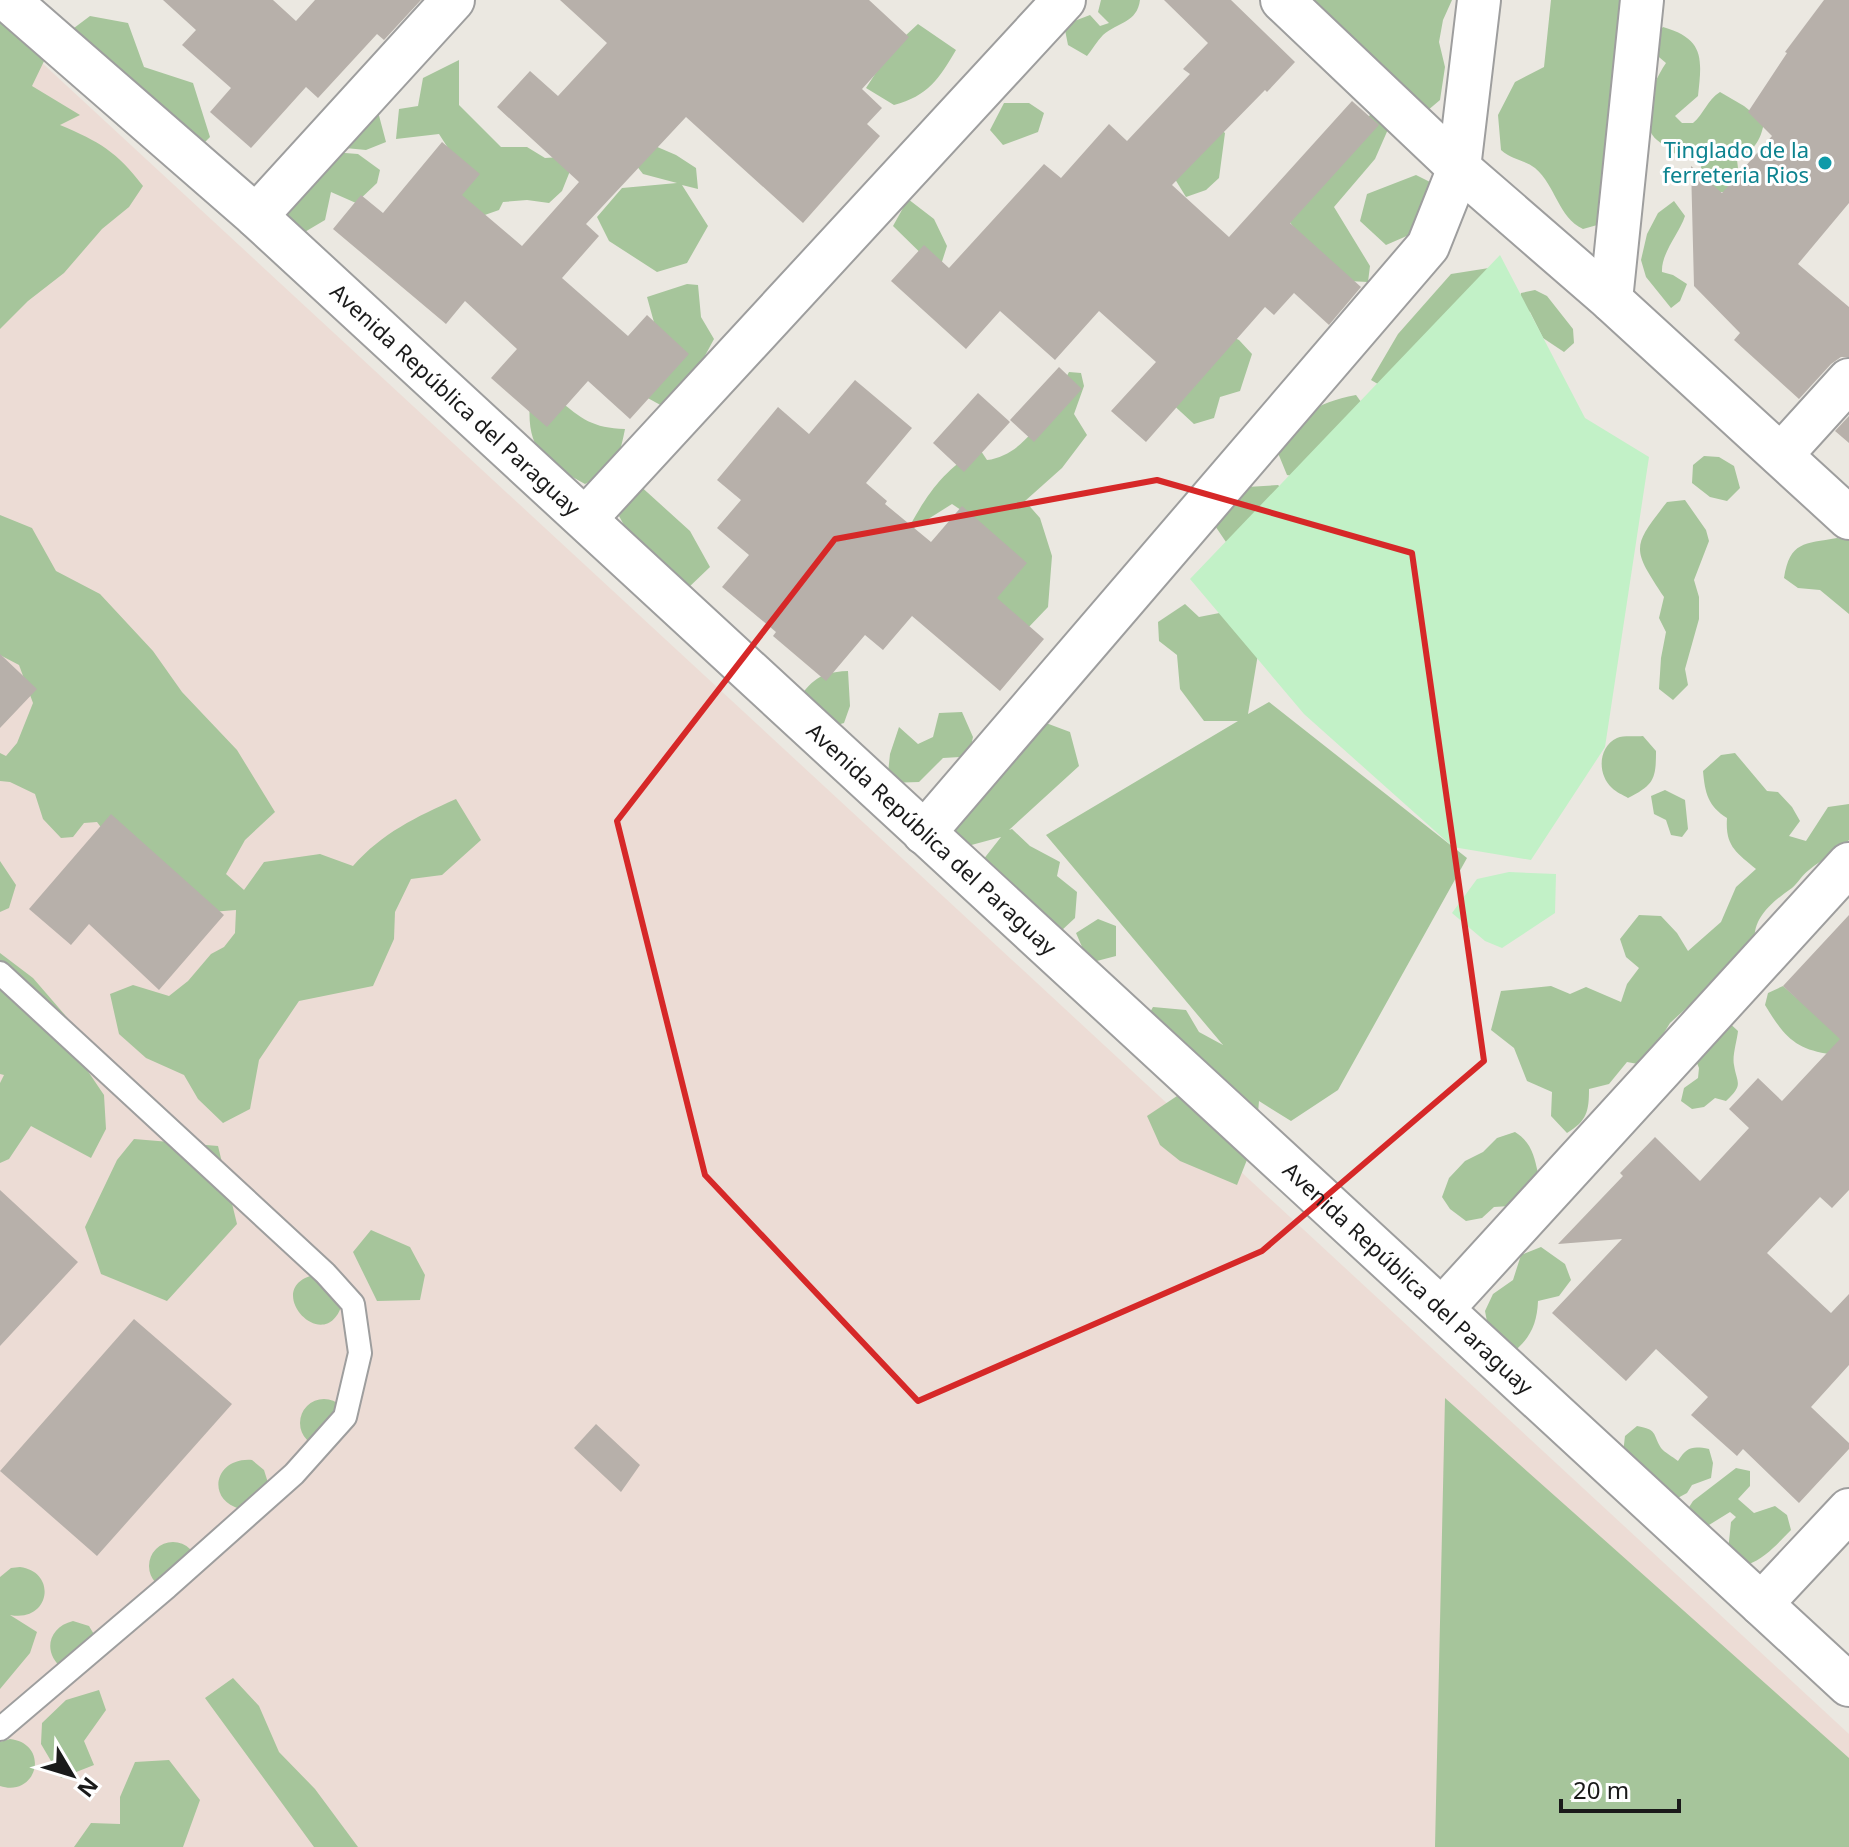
<svg xmlns="http://www.w3.org/2000/svg" width="1849" height="1847" viewBox="0 0 1849 1847" font-family="'Noto Sans',sans-serif">
  <rect width="100%" height="100%" fill="#ebe8e1"/>
  <!-- military -->
  <path fill="#ecdcd5" d="M0,24L1849,1734V1847H0Z"/>
  <!-- forest -->
  <path fill="#a6c59b" d="M1101,0H1140C1137,23 1118,22 1103,35C1097,41 1092,50 1087,56L1068,45L1064,25L1090,15L1100,26L1109,23L1098,12Z
    M1297,0H1452L1443,20L1439,42L1445,67L1440,100L1427,111Z
    M1551,0H1641L1608,222L1583,229C1558,217 1556,186 1535,168C1525,160 1512,160 1501,150L1498,115L1515,82L1544,67Z
    M0,5L47,55L32,86L80,115L60,125C100,142 116,151 143,186L129,207L102,229L64,273L28,301L0,329Z
    M90,16L128,23L144,67L193,83L210,137L195,152L70,31Z
    M918,24L956,50C939,79 928,96 894,105L866,88L892,48Z
    M1663,27C1705,39 1702,59 1698,96L1675,116L1682,123H1693C1704,114 1707,100 1720,92L1744,106L1764,122C1761,141 1753,151 1737,160L1740,184L1729,192H1712L1700,182L1701,167L1708,152L1700,151L1683,160C1675,153 1665,147 1657,140C1636,122 1653,82 1666,63L1653,52L1650,41Z
    M459,60V105L501,147H527L545,158L576,156L562,191L549,203L527,200L503,202L499,210L479,217L462,207L448,148L439,134L396,139L399,109L418,106L423,78Z
    M1004,103H1029L1044,113L1038,132L1003,145L990,130Z
    M1379,107L1393,118L1375,159L1334,207L1370,266L1368,282L1348,281L1315,257L1284,214L1339,143Z
    M377,108L386,142L366,150L335,147Z
    M1205,117L1225,133L1219,178L1206,190L1186,197L1162,158Z
    M655,146L676,155L696,168L698,189L682,185L708,226L687,263L657,272L609,241L597,217L622,188L677,183L643,174L632,160Z
    M319,151L358,154L380,170L377,183L356,203L331,192L325,220L298,236L276,210Z
    M1416,175L1440,187L1421,237L1409,235L1386,245L1360,221L1367,194Z
    M908,199L934,219L947,246L939,271L893,226Z
    M1674,201L1685,216C1679,234 1661,253 1662,272L1673,275L1687,284L1680,301L1671,308L1646,277L1641,260L1647,234L1658,213Z
    M1489,268L1388,390L1371,380L1398,334L1451,274Z
    M687,284L698,285L701,317L714,339L700,365L666,408L644,396L655,326L647,297Z
    M1535,290L1547,296L1573,329L1574,343L1564,352L1543,338L1530,312L1518,306L1521,293Z
    M1226,334L1239,340L1252,354L1240,391L1220,397L1214,418L1194,424L1168,400Z
    M1069,372L1081,373L1084,386L1074,414L1087,435L1062,468L1025,501L1040,518L1052,556L1048,607L1026,630L990,605L970,516L952,504L906,533C927,494 941,473 979,448L987,460C1028,455 1051,405 1069,372Z
    M1356,395L1383,432L1305,478L1287,475L1278,453C1298,416 1314,403 1356,395Z
    M558,399C581,419 593,428 625,429C619,460 614,470 585,484C545,462 526,451 530,401Z
    M1704,456L1719,457L1734,466L1740,488L1727,501L1710,497L1692,483L1693,465Z
    M637,483L690,531L710,567L687,589L655,582L619,516Z
    M1278,485L1297,502L1226,542L1207,514L1247,487Z
    M1685,500L1706,530L1709,541L1694,580L1699,597V619L1685,669L1688,685L1673,700L1659,689L1661,658L1666,632L1659,618L1664,597C1632,548 1631,548 1667,502Z
    M0,515L32,528L56,571L100,594L153,651L182,692L237,750L275,812L245,840L226,874L244,890L264,862L320,854L353,866C382,833 416,817 456,799L481,840L442,875L411,879L395,912L394,939L373,986L299,1001L259,1060L250,1109L223,1123L198,1099L184,1075L146,1058L119,1034L110,994L133,985L169,996L188,981L211,954L224,947L235,933L236,910L199,913L112,842L97,822L84,823L73,837L61,838L43,819L35,794L10,782L0,781V753L6,756L17,743L33,703L19,665L0,655Z
    M1837,538L1849,540V614L1820,590L1798,588L1784,578C1790,541 1804,544 1837,538Z
    M1185,604L1199,617L1245,608L1258,654L1248,714L1269,702L1467,858L1338,1090L1291,1121L1259,1101L1256,1137L1237,1185L1180,1161L1160,1145L1147,1116L1177,1096L1178,1081L1140,1030L1153,1007L1186,1010L1199,1032L1223,1045L1046,835L1238,721H1204L1180,689L1177,655L1159,641L1158,622Z
    M848,671L850,706L844,723L837,725L791,708C810,684 815,672 848,671Z
    M962,712L973,737L970,751L960,757L943,758L919,782L887,783L890,754L899,727L918,744L933,737L939,713Z
    M1046,723L1070,732L1079,766L1009,830L1012,829L1030,846L1060,862L1057,876L1077,892L1075,918L1047,944L979,865L1001,837L964,847L946,837L1018,739Z
    M1643,736L1656,751C1656,779 1654,785 1628,798C1623,795 1616,792 1612,788C1597,774 1598,747 1617,738C1624,735 1636,737 1643,736Z
    M1735,753L1767,791L1778,792L1792,807L1800,821L1789,836L1806,841L1828,807L1849,804V840C1837,853 1822,859 1809,870C1802,875 1798,883 1792,888C1772,902 1749,920 1756,947L1707,999L1692,1003L1670,1023L1656,1046L1638,1064L1627,1062L1609,1084L1589,1089C1589,1111 1587,1121 1567,1133L1551,1116L1552,1092L1527,1081L1514,1048L1491,1030L1501,991L1551,986L1570,994L1586,987L1621,1002L1627,984L1639,968L1626,957L1620,939L1639,915L1661,916L1677,933L1688,951L1721,922L1736,887L1756,869C1736,852 1725,846 1727,818C1708,806 1705,793 1703,771L1721,755Z
    M1665,790L1685,800L1688,829L1682,837L1671,835L1666,820L1654,814L1651,796Z
    M0,861L16,885L9,908L0,912Z
    M1098,919L1116,926V956L1089,963L1076,933Z
    M0,953L33,978L71,1022L83,1064L104,1095L106,1129L91,1158L31,1126L9,1159L0,1163V1083L4,1075L0,1074Z
    M1783,986L1846,1041L1831,1054C1795,1050 1783,1035 1765,1005L1768,993Z
    M1726,1020L1738,1031C1737,1041 1732,1056 1734,1065C1737,1084 1744,1084 1726,1101L1715,1098L1704,1107L1692,1109L1681,1101L1684,1088L1698,1078L1699,1068L1692,1051Z
    M1515,1132C1531,1142 1534,1155 1538,1173L1510,1206L1494,1207L1482,1218L1466,1221L1450,1209L1442,1197L1449,1178L1465,1161L1483,1152L1497,1138Z
    M134,1139L218,1146L237,1224L167,1301L101,1274L85,1227L117,1160Z
    M371,1230L410,1247L425,1275L420,1300L377,1301L353,1252Z
    M1541,1247L1565,1264L1571,1280L1559,1296L1538,1301C1537,1326 1529,1341 1508,1356L1488,1327L1485,1311L1493,1294L1513,1280L1521,1255Z
    M318,1274L343,1301C327,1363 256,1285 318,1274Z
    M1445,1398L1849,1758V1847H1435Z
    M300 1423a24 24 0 1 1 48 0a24 24 0 1 1-48 0Z
    M1637,1426C1658,1430 1652,1433 1661,1448C1664,1452 1673,1457 1678,1461C1687,1447 1692,1446 1709,1449L1713,1463L1711,1478L1692,1485L1687,1493L1674,1500L1623,1453L1625,1436Z
    M252,1460L264,1470L269,1486L240,1509C205,1499 215,1457 252,1460Z
    M1736,1468L1750,1471V1486L1738,1499L1754,1513L1775,1506L1787,1515L1791,1530C1777,1544 1766,1558 1747,1565L1728,1551L1731,1522L1736,1517L1730,1512L1709,1525L1694,1527L1686,1512L1693,1501Z
    M149 1566a24 24 0 1 1 48 0a24 24 0 1 1-48 0Z
    M20,1567C58,1572 50,1623 10,1615L37,1632L30,1653L0,1689V1577L11,1568Z
    M73,1621L89,1626L98,1641L63,1669C42,1653 48,1627 73,1621Z
    M233,1678L259,1706L279,1752L315,1789L358,1847H314L205,1698Z
    M99,1690L106,1710L84,1741L94,1765L61,1778L41,1744L42,1723L66,1700Z
    M10,1739C51,1744 37,1798 0,1786V1742Z
    M169,1760L200,1800L183,1847H74L91,1823L120,1824V1797L135,1762Z"/>
  <!-- park -->
  <path fill="#c2f1c7" d="M1500,255L1585,418L1649,457L1605,747L1531,860L1453,847L1304,714L1190,579Z
    M1509,872L1556,874L1555,913L1502,948L1485,941L1452,913L1477,879Z"/>
  <!-- building -->
  <path fill="#b7b0aa" d="M163,0H273L296,21L315,0H421L384,40L377,34L318,98L306,87L251,148L210,112L231,88L182,45L196,30Z
    M560,0H869L909,37L862,89L882,108L867,124L880,136L803,223L686,117L586,224L599,236L562,278L628,336L647,315L689,354L630,419L588,381L547,427L491,378L517,349L465,301L446,324L333,229L361,195L383,213L442,142L480,174L462,195L522,246L579,182L497,107L530,71L558,96L607,43Z
    M1164,0H1231L1295,62L1267,92L1265,90L1172,185L1229,237L1352,101L1379,125L1290,223L1361,287L1329,325L1294,293L1274,315L1265,307L1146,442L1111,411L1156,362L1099,311L1055,360L1000,311L966,349L891,281L924,245L949,268L1044,164L1061,178L1109,124L1127,141L1190,74L1183,69L1208,43Z
    M1824,0H1849V203L1798,264L1849,307V357H1841L1831,364L1799,399L1734,340L1740,333L1694,286L1691,166L1722,193L1772,136L1748,112L1787,53L1785,52Z
    M1059,367L1082,389L1034,442L1010,420Z
    M855,380L912,428L866,483L887,501L885,504L931,542L962,506L1027,563L997,598L1044,639L1000,691L912,616L883,650L865,635L826,681L773,636L776,632L722,587L749,555L717,528L741,500L717,480L778,407L809,434Z
    M978,393L1010,422L964,472L933,443Z
    M1849,416V443L1835,431Z
    M0,654L37,689L0,728Z
    M111,814L224,915L159,990L89,924L71,945L29,909Z
    M1849,915V1190L1832,1208L1820,1197L1767,1253L1831,1313L1849,1294V1365L1811,1407L1849,1443V1449L1799,1503L1743,1449L1737,1456L1691,1415L1708,1397L1656,1349L1626,1381L1552,1313L1622,1239L1558,1244L1623,1176L1620,1173L1655,1137L1700,1181L1749,1128L1729,1109L1758,1078L1782,1101L1840,1039L1783,986Z
    M0,1190L78,1262L0,1346Z
    M134,1319L232,1404L97,1556L0,1471Z
    M596,1424L640,1465L621,1492L574,1448Z"/>
  <g fill="none" stroke-linecap="round" stroke-linejoin="round">
    <!-- service casing -->
    <g stroke="#9e9e9e" stroke-width="26">
      <path id="service" d="M0,973L325,1273L353,1304L360,1353L345,1417L294,1474L167,1587L0,1729"/>
    </g>
    <!-- minor casing -->
    <g stroke="#9e9e9e" stroke-width="46">
      <g id="minor">
        <path id="s1" d="M8,0L256,216L1849,1685"/>
        <path d="M1282,0L1459,168L1611,300L1849,518"/>
        <path d="M256,216L453,0"/>
        <path d="M1611,300L1642,0"/>
        <path d="M1781,455L1849,380"/>
        <path d="M586,518L1064,0"/>
        <path d="M924,833L1428,246L1459,168L1479,0"/>
        <path d="M1442,1309L1849,864"/>
        <path d="M1761,1604L1849,1510"/>
      </g>
    </g>
    <!-- service -->
    <use href="#service" stroke="#fff" stroke-width="22"/>
    <!-- minor -->
    <use href="#minor" stroke="#fff" stroke-width="42"/>
  </g>
  <!-- marked area -->
  <path fill="none" stroke="#d62828" stroke-width="6" stroke-linejoin="round" d="M1157,480L1412,553L1484,1061L1262,1251L918,1401L705,1175L617,821L835,539Z"/>
  <!-- markers -->
  <circle fill="#0f9aa8" stroke="#fff" stroke-width="3" cx="1825" cy="163" r="8"/>
  <g text-anchor="middle" stroke-width="6" stroke-linejoin="round" paint-order="stroke">
    <!-- culture labels -->
    <g font-size="22" fill="#0d838f" stroke="#fff" text-anchor="end">
      <text x="1809" y="158">Tinglado de la<tspan x="1809" dy="25">ferreteria Rios</tspan></text>
    </g>
    <!-- street labels -->
    <g font-size="22" fill="#1a1a1a" stroke="#fff">
      <text dy="8" stroke="none"><textPath href="#s1" startOffset="600">Avenida República del Paraguay</textPath></text>
      <text dy="8" stroke="none"><textPath href="#s1" startOffset="1248">Avenida República del Paraguay</textPath></text>
      <text dy="8" stroke="none"><textPath href="#s1" startOffset="1896">Avenida República del Paraguay</textPath></text>
    </g>
  </g>
  <!-- north arrow -->
  <g transform="translate(72 1775) rotate(128)" stroke="#ffffff" stroke-width="6" paint-order="stroke">
  <path d="M0-6L14 30L0 20L-14 30Z" fill="#1a1a1a"/>
  <text y="-12" font-size="22" font-weight="bold" text-anchor="middle" fill="#1a1a1a">N</text>
  </g>
  <!-- scale -->
  <path d="M1561 1799v12h118v-12" fill="none" stroke="#1a1a1a" stroke-width="4"/>
  <text x="1573" y="1799" font-size="24" fill="#1a1a1a" stroke="#ffffff" stroke-width="6" paint-order="stroke">20 m</text>
</svg>
